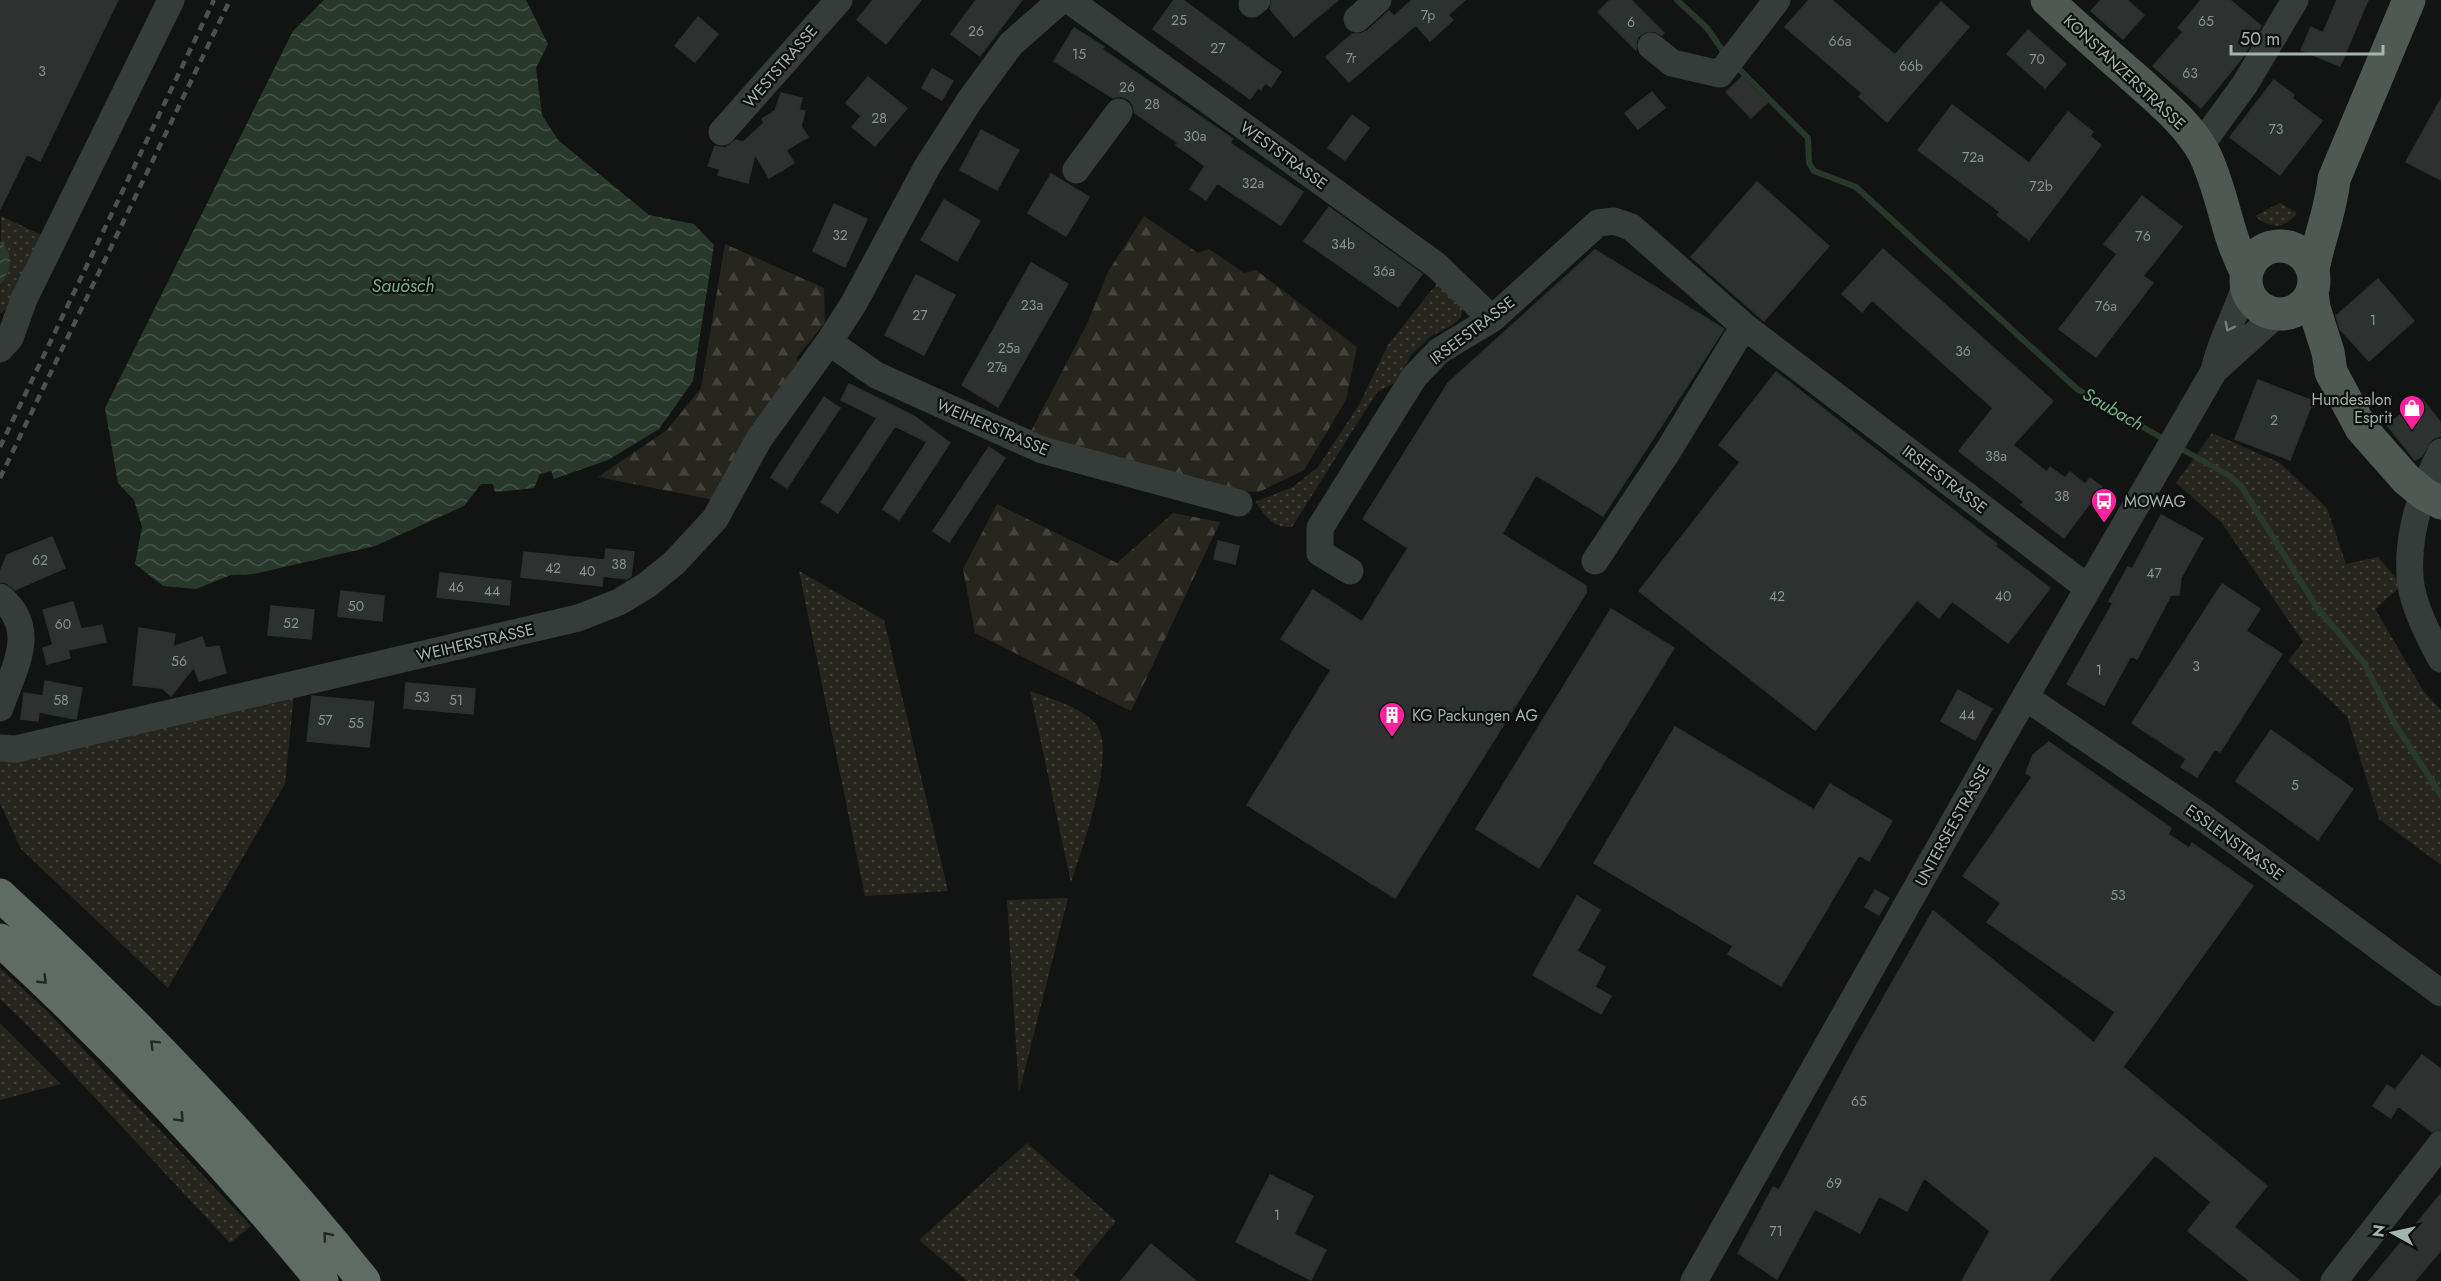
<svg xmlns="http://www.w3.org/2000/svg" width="2441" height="1281" viewBox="0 0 2441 1281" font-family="Jost,sans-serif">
  <defs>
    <pattern id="grass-dots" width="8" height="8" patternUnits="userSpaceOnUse" patternTransform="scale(1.5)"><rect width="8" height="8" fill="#27261e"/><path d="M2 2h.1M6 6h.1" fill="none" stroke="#43433c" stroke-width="1.8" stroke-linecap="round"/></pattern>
    <pattern id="forest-firs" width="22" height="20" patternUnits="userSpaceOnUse" patternTransform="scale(1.5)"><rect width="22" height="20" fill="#27261e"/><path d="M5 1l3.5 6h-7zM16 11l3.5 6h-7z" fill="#43433c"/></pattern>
    <pattern id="water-waves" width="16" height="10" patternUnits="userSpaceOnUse" patternTransform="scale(1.5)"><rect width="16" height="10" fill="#28392c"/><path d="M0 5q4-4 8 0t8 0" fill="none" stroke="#445348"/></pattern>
  </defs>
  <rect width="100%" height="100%" fill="#121414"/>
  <!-- grass -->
  <path fill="url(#grass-dots)" d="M2280,203L2297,213C2284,230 2270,229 2255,216Z
    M1,216L44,236C34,258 20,301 0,314Z
    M1438,282L1458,301L1462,310L1461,317L1453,325L1431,336L1412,354L1394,383L1377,392L1292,527C1272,528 1266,516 1255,502L1293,487L1318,467L1359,405L1388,345Z
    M2212,433L2280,463L2327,508L2346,564L2378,557L2402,585L2375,609L2424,692L2441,710V865L2379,819L2347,716L2288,661L2303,642L2222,523L2176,483Z
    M799,571L884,620L948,891L865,896Z
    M1030,691C1051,699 1079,706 1095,723C1119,749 1081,850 1071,883Z
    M294,694L285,784L168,988L21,849L0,803V757Z
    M1068,898L1019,1093L1007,900Z
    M0,968L47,1011L251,1226L230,1243L31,1029L0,999Z
    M0,1023L61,1084L0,1100Z
    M1027,1143L1116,1221L1073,1274L1081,1281H967L919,1240Z"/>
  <!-- forest -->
  <path fill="url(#forest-firs)" d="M1144,216L1198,253L1209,249L1244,273L1256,270L1357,347L1346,400L1304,470L1259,492L1235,491L1030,433L1088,322L1108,272Z
    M725,244L824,288L825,323L796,358L801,364L714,500L598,477L667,430L701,388Z
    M997,504L1117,563L1173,513L1220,522L1131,711L975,633L963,569Z"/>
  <!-- water -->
  <path fill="url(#water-waves)" d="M324,0H526L548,44L536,68L542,115L558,140L649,215L694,224L714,245L693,381L659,429L608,460L554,479L551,471L540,474L534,488L495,492L493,484H481L464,506L375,546L254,574L231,575L196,589L163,586L135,564L142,527L134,500L118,483L105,408L293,31Z
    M0,241C15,254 11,270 0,285Z"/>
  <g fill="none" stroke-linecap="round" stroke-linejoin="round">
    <!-- stream -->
    <path stroke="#28392c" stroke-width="6" d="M1677,0L1707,28L1725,54
      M1739,69L1808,138L1809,163L1814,171L1856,187L2077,389L2167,441
      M2178,447L2230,476L2241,486L2316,606L2364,663L2395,724L2441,795"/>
  </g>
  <!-- building -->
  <path fill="#2d3130" stroke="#2c302f" stroke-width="1.5" d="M0,0H118L40,161L27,154L0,209Z
    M873,0H921L886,44L857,20Z
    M976,0H1022L980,56L951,34Z
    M1174,0H1183L1281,72L1271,87L1265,83L1261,90L1258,88L1250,99L1153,29Z
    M1272,0H1338L1294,37L1270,9Z
    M1412,0H1465L1448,15L1453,20L1430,41L1416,25L1349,82L1326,57L1352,34H1360L1367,31L1389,11L1394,16Z
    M1610,0H1631L1664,33L1662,35L1654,31L1645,32L1638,37L1636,43V50L1598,12Z
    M1809,0H1832L1895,55L1941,2L1969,27L1887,122L1859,97L1862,93L1785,27Z
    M2101,0H2127L2144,15L2123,39L2091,11Z
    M2201,0H2230L2261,26L2242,58L2201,108L2153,66L2183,32L2178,28Z
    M2337,0H2368L2340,66L2301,50L2311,27L2323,33Z
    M698,17L718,34L695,62L675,46Z
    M1074,28L1104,47L1102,49L1233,139L1230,143L1303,192L1281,225L1217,183L1206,200L1190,189L1205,166L1176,145L1178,143L1135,113L1133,105L1128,99L1120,96L1113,98L1054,61Z
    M2028,30L2066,64L2045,88L2007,54Z
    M932,69L953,81L942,100L922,88Z
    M1743,76L1768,102L1751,118L1726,92Z
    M868,77L907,108L875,146L852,127L861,116L846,103Z
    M2274,80L2294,95L2292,98L2322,121L2280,175L2230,137Z
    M1652,92L1665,108L1638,129L1625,113Z
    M781,93L802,98L799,110L805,111L801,126L808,137L786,150L794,163L769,178L755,154L748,183L718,175L720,169L708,166L715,146L725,148L736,140L743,142L764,123L762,119L775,111Z
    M2441,99V180L2406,162Z
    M1952,105L2029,163L2068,112L2093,132L2090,136L2101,145L2029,240L1997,215L2000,212L1918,150Z
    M1352,115L1369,128L1345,160L1328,148Z
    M981,130L1019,150L997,190L960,170Z
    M1051,174L1089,197L1066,236L1028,213Z
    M1757,182L1829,246L1764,321L1691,257Z
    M2142,196L2182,227L2143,276L2153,283L2096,357L2059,329L2117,254L2104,244Z
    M944,200L980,221L957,261L921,240Z
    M834,204L867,219L845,267L813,251Z
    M1329,207L1422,274L1398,307L1304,241Z
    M1883,249L2053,401L2013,445L2047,472L2050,467L2065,478L2070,472L2085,484L2090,478L2102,487L2064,538L2021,505L2024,502L1959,451L1993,408L1872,300L1862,312L1842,294Z
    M1595,250L1724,329L1603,516L1536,475L1502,534L1586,586V593L1395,898L1247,805L1331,670L1281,639L1313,590L1362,622L1408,548L1363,519L1448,383Z
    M1031,263L1068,284L998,407L962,385Z
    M916,275L955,295L924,355L885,335Z
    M2378,279L2414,321L2369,361L2340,329L2336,316Z
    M1776,372L1997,544L1995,546L2050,588L2008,643L1952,601L1939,618L1917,600L1815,730L1639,591L1740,462L1719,445Z
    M2258,380L2313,401L2290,460L2235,439Z
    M849,384L914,416L950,443L899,520L883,509L927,442L895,426L838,513L821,502L877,418L841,400Z
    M824,397L840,408L787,488L771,477Z
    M2422,399L2441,423V436L2432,439L2422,456L2415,460L2387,425Z
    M989,447L1005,458L949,542L933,531Z
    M2161,515L2203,538L2181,578L2179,595H2171L2137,659L2131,656L2104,705L2067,684L2113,603L2109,601L2128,567L2132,569Z
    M52,537L65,568L15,590L5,582H0V572L7,555Z
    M1218,541L1239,546L1235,564L1214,559Z
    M606,549L634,552L631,576L627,579L603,576L602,586L521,577L524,552L605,560Z
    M440,573L511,581L509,605L437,597Z
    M2222,584L2260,609L2246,631L2282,654L2220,752L2215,749L2197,777L2181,767L2186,759L2132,723Z
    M341,591L384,596L382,621L338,616Z
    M73,602L81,629L102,625L106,642L68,650L70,658L47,664L43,648L53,645L43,610Z
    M271,606L314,610L311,639L268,635Z
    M1611,609L1674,648L1539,868L1476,829Z
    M139,628L175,634L173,647L202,637L206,648L219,646L226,673L199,681L194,667L171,696L162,688L133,685Z
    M45,681L82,688L76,719L39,712L38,721L21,719L24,693L43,696Z
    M406,683L475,689L473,714L404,708Z
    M1958,690L1992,709L1975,740L1941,721Z
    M312,696L374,702L369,747L307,741Z
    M1675,727L1814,810L1830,784L1892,821L1869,861L1859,855L1781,986L1728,954L1733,946L1594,863Z
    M2271,730L2353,789L2318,840L2236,781Z
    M2049,742L2171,828L2168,834L2189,848L2192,843L2253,886L2123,1067L2267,1186L2234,1227L2300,1281H2250L2188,1231L2211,1202L2155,1155L2048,1281H1962L1990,1231L1924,1178L1907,1211L1879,1196L1860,1233L1815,1209L1777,1279L1738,1253L1773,1187L1779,1190L1855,1048L1933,911L2094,1043L2115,1012L1987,922L2001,903L1963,876L2032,777L2026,773L2033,755Z
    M1875,890L1889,898L1879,915L1865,907Z
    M1577,896L1600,910L1577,951L1605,967L1595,987L1611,996L1601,1014L1533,975Z
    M2422,1055L2441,1069V1129L2432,1132L2398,1106L2391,1118L2373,1106L2387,1085L2395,1090Z
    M1270,1175L1313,1196L1294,1234L1326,1250L1311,1280L1236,1242Z
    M2441,1194V1250L2415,1281H2369Z
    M1151,1244L1196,1281H1121Z"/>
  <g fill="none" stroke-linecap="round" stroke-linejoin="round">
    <!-- minor -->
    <path stroke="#353c39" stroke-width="27" d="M1069,0L1436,265L1492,319
      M1252,4L1257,0
      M1357,19L1378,0
      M1651,46L1672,63L1720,74L1777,0
      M722,132L839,0
      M2200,146L2245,84L2295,0
      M1076,170L1119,112
      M829,342L876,375L1042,450L1239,503
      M0,349L10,338L24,299L171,0
      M2214,371L2277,314
      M2441,452C2420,493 2405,540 2411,586C2415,609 2430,639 2441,659
      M1595,561L1668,451L1744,326
      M1350,571L1320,553V528L1414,377L1439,351L1492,319L1598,223L1614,221L1631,227L1744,326L2088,588
      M0,597C40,630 13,669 0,708
      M2025,697L2205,819L2441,993
      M0,748L16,749L578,618L619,602L647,585L674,563L715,519L759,439L829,342L854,303L927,167L970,100L1011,44L1061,0
      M1694,1281L2002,737L2214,371C2220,340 2237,314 2246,283
      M2334,1281L2441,1144"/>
    <!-- major -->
    <path stroke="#4f5954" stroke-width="33" d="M2047,0C2077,28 2108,55 2139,82C2162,103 2189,125 2204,153C2223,191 2226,235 2247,273
      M2246 280a34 34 0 1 1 68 0a34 34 0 1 1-68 0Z
      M2313,269C2319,239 2331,210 2334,179L2409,0
      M2312,292L2314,308L2328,352L2331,372L2361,428L2406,479L2424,494L2441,503"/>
    <!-- highway -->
    <path stroke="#5f6b65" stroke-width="33" d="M0,895C130,1015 253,1142 364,1281
      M0,940C115,1046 223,1160 322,1281"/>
    <!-- rail -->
    <path stroke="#4a534f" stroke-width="4.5" stroke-dasharray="8 6" stroke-linecap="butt" d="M0,447L214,0
      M0,478L230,0"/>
  </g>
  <!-- one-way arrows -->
  <defs><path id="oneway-chevron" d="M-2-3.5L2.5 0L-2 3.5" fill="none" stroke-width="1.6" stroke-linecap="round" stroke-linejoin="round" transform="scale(1.5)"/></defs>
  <use stroke="#727f78" href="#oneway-chevron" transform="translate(2229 327) rotate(117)"/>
  <g stroke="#222624">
    <use href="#oneway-chevron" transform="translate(43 980) rotate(44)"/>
    <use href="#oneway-chevron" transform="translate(154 1044) rotate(-135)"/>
    <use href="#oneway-chevron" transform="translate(180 1118) rotate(47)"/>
    <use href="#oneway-chevron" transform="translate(327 1236) rotate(-129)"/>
  </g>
  <!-- icons -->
  <defs>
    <g id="shop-pin" transform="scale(1.35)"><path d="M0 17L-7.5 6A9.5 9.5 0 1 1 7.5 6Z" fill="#fd219d" stroke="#0d0f0f"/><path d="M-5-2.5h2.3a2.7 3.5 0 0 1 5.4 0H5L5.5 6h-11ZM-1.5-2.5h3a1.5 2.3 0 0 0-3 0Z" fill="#fff"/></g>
    <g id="bus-pin" transform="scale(1.35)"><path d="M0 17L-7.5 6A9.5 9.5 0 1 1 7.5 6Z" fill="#fd219d" stroke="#0d0f0f"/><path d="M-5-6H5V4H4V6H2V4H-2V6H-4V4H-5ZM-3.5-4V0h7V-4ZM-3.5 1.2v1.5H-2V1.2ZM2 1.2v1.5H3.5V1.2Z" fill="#fff"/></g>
    <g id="building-pin" transform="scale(1.35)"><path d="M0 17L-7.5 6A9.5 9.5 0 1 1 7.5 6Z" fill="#fd219d" stroke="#0d0f0f"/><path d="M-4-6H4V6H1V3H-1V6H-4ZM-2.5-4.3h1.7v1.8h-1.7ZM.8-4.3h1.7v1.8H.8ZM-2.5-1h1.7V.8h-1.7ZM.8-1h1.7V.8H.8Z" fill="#fff"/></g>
  </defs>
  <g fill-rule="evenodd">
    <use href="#shop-pin" x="2412" y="408"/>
    <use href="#bus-pin" x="2104" y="501"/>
    <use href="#building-pin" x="1392" y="715"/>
  </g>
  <g text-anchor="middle" stroke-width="4.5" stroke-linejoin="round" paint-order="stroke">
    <!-- number labels -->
    <g font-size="14" fill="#86958d">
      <text x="1428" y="20">7p</text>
      <text x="1179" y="25">25</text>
      <text x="2206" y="26">65</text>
      <text x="1631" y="27">6</text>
      <text x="976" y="36">26</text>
      <text x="1840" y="46">66a</text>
      <text x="1218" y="53">27</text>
      <text x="1079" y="59">15</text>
      <text x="1351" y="63">7r</text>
      <text x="2037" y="64">70</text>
      <text x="1911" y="71">66b</text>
      <text x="42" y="76">3</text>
      <text x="2190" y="78">63</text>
      <text x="1127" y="92">26</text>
      <text x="1152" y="109">28</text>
      <text x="879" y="123">28</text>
      <text x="2276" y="134">73</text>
      <text x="1195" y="141">30a</text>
      <text x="1973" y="162">72a</text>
      <text x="1253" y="188">32a</text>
      <text x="2041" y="191">72b</text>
      <text x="840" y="240">32</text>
      <text x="2143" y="241">76</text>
      <text x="1343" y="249">34b</text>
      <text x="1384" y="276">36a</text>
      <text x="1032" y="310">23a</text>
      <text x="2106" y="311">76a</text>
      <text x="920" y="320">27</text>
      <text x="2373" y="325">1</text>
      <text x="1009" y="353">25a</text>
      <text x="1963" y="356">36</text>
      <text x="997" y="372">27a</text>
      <text x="2274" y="425">2</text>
      <text x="1996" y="461">38a</text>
      <text x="2062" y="501">38</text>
      <text x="40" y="565">62</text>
      <text x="619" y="569">38</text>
      <text x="553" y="573">42</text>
      <text x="587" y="576">40</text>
      <text x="2154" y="578">47</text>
      <text x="456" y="592">46</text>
      <text x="492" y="596">44</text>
      <text x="1777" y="601">42</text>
      <text x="2003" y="601">40</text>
      <text x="356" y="611">50</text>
      <text x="291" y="628">52</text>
      <text x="63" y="629">60</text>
      <text x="179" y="666">56</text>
      <text x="2196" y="671">3</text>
      <text x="2099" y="675">1</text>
      <text x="422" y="702">53</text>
      <text x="61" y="705">58</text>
      <text x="456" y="705">51</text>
      <text x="1967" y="720">44</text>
      <text x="325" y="725">57</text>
      <text x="356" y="728">55</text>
      <text x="2295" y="790">5</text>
      <text x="2118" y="900">53</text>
      <text x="1859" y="1106">65</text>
      <text x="1834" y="1188">69</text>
      <text x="1277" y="1220">1</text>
      <text x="1776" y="1236">71</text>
    </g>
    <!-- street labels -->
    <g font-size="16" fill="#a3b6ac" stroke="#0d0f0f">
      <text transform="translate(780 66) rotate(-49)" y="6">WESTSTRASSE</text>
      <text transform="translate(2125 72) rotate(43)" y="6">KONSTANZERSTRASSE</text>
      <text transform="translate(1284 155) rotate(36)" y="6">WESTSTRASSE</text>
      <text transform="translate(1472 330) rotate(-37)" y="6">IRSEESTRASSE</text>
      <text transform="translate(993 427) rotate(23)" y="6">WEIHERSTRASSE</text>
      <text transform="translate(1945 479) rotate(37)" y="6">IRSEESTRASSE</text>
      <text transform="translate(475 642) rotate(-13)" y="6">WEIHERSTRASSE</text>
      <text transform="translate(1952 825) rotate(-61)" y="6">UNTERSEESTRASSE</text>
      <text transform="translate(2235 842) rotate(36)" y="6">ESSLENSTRASSE</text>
    </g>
    <!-- poi labels -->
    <g font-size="16" fill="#a3b6ac" stroke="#0d0f0f" text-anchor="start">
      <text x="2392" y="405" text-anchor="end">Hundesalon<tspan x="2392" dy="18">Esprit</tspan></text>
      <text x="2124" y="507">MOWAG</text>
      <text x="1412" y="721">KG Packungen AG</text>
    </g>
    <!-- water labels -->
    <g font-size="18" font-style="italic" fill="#77b386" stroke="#0d0f0f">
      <text x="403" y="292">Sauösch</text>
      <text transform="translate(2113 409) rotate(30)" y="6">Saubach</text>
    </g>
  </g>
  <!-- north arrow -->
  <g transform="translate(2393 1233) rotate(278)" stroke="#0d0f0f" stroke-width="4.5" paint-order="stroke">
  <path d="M0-4.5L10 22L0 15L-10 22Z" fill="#a3b6ac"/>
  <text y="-9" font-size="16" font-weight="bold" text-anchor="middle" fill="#a3b6ac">N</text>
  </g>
  <!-- scale -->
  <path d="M2231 45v9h152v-9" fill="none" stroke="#a3b6ac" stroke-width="3"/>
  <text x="2240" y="45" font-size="18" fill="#a3b6ac" stroke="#0d0f0f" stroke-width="4.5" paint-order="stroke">50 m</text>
</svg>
